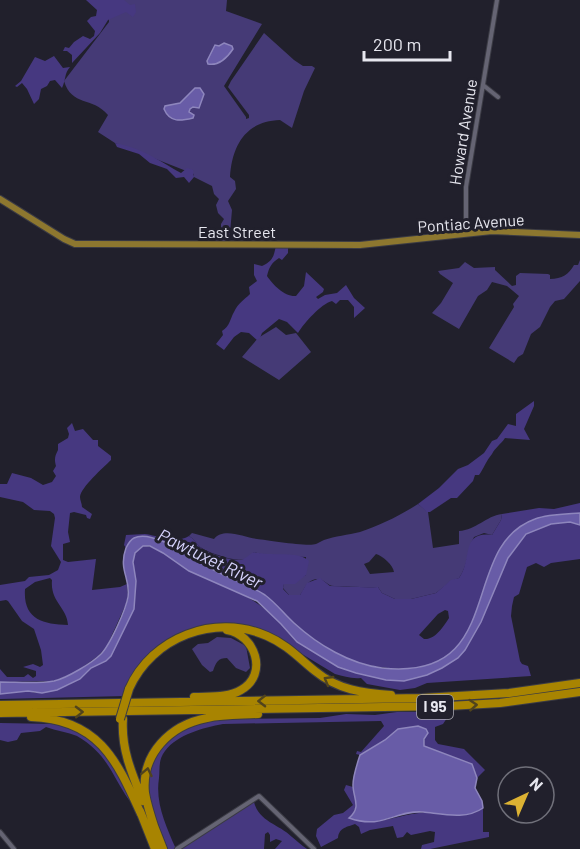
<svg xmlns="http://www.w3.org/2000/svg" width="580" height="849" viewBox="0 0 580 849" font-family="Barlow,sans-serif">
  <rect width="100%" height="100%" fill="#21202c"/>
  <!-- green -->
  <path fill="#453a76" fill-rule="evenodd" d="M108,0H227L226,11L262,24L224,86L246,117V119L249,118V115L228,87L231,81L264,33L294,60L303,66H312L315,68L304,91L292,128L280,120C246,121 232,145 230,177L235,181L236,189L228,201L232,210L229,245H215V237L221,230V224L224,219L218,213L216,205L219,199L214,194L212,186L194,177V174L115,143L98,132L108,115C92,96 72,107 64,81L109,22Z
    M580,260V281L564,299L555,301L550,307L540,327L531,334L523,354L518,357L514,363L489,348L514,307L513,304L519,296L507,286L492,282L487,290L478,296L459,329L432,313L441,303L453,283L440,274L438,271L459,268L465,262L474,268L495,267V270L512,286L516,285V276L520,273L548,274L550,275V279C562,279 569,274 574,265H578Z
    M276,327L286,335L296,333L311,352L279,380L242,357L258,338Z
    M418,504L428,512L433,548L459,544V531C476,530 486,516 502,514L501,520L492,535L484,533L474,537C467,550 468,566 459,578L451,581L436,593L411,599H395L382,593L378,587C363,588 349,586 334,586C327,586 324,578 316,579C306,581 305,589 300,595H289L283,588L284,584L290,583L306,575V557L264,555L254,552C251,555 249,558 246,559C238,563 205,552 199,546C195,542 194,539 189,536L192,533L214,539C223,527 244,537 257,539C267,540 308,547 316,544C319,543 321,541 324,540C335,536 348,535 360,532C379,526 401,515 418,504ZM376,554C383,556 393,565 394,572L370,574L364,564L369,562Z
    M217,637L231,638L246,646L250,668L246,672L236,668L227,658C218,658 216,662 213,671L210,672L202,665L192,649L198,644L208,643Z"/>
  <!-- forest -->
  <path fill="#463880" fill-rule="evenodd" d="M86,0H124L130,5L135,4L136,12L133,17L126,12L108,20L100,33L72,63V55L67,51H63L65,47L69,48L74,42L83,36L90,39L94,36L95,31L87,21L91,17L96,16L97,10Z
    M54,56L63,68L70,67C64,74 66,80 62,88L55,80L50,81L47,86L41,89L39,99L34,104L27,89L22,83L17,87L15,86L21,81L35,57L45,61Z
    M115,143C144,149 156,159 181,173L187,168L193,170L194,177L189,183L184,177L176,178L167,169L150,163L139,154L117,147Z
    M276,245L288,246V253L282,260L279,258C271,263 269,268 267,276C273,285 285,297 296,296L304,286L306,272L324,289L323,292L316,297L318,299L325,295L337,293L346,285L354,298L365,308L354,318V307L348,300H340L336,304L332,301C321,304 304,323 298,333L287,322L279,319L262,333L260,338L257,340L249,333L241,332L234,337L224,350L216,344L223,335L222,331C230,326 230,319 234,312C238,303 244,300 250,294L249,287L257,281L254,275V264L262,266C273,261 274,256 276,245Z
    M534,401V406L524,429L530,440L505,438C501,444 495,448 492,454C486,461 484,468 479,475H475L473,481L457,498H451L430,512H427L418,504L439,488L458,469L468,465L484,453L492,441L497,439L508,424L516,426V414Z
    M72,423L75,431L83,429L93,440H98V446L111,456V460C103,468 81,487 80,497C80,500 82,504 82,507L92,514L90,519L87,518L86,515L74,512L70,513L68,532L70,542L63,544V560L68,562L96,559L92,590L120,587L127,584L128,595L126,604L107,646L98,656L76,672L54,681L0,682V669L7,677H24L28,674L33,678L36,676V671L23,667L33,664L40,667L43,665L41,650L34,629L22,621L8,601L6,600L0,601V585L25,581L29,577L49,575L58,570L61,562L51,546L55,518L54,514L50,511L34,510L23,502L0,497V484H7L12,473L31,478L43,485L52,482L56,476L53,471L56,466C54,459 55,456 58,450V444L68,438L69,434L67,428ZM50,578L52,580C50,602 67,607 68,625C42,624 23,619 25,589L35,582Z
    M580,503V513C566,514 548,514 535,519C485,537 488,605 462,641C457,648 449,654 442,659C434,664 425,668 417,669C390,669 361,667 337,654C296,631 175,527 133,538L126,548L124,545L126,535C132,535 139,534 145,534C160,536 175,544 189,536C194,539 195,542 199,546C205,553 232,561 241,560C246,559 249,554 254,552C269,557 299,550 309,561L306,575L295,584H284L283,589L289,595H300L307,583L320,578L330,586C346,586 362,588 378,587L382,593L395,599H411L436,593L451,580L459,578C473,559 460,531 492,535L501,520L502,514L539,508L554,509ZM445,610L448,611L449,618C443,627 435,640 424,639L419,635L438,614Z
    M570,522L580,525V559L551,563L544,567L536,563L527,567L519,594L514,597L512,606L511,616L520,661L522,664L528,666L531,676L427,683L415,688L400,690L367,684L361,678C351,679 344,676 335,674L274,637L212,626L159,648L126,696L0,699V694L28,691L36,693L69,685L91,668L111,656L126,621L134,609L136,581L133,562L135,553L143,546C161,546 173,561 188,570C200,577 214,581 226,586C251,597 272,612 289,633L356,673L398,681L427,675L442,668L481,622L508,558L526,534L551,524Z
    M397,712H433L447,718L443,724L435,727V740L438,744L464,749L485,770L477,778L472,764L424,746L425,729L418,726L394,732L385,740L360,755L356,754L357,751L361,752L384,726L381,721L223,724C203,728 178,734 165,751C158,760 160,769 159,778C155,803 166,826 176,849H168L152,809L148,786L150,773L156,754L169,737L200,722L220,719L320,718L346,714L375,715Z
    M0,723L55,724L78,730L95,741L127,786L129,800C112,776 108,754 77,736C68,732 56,731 46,727L40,731L21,733L17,740L8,742L0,740Z
    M346,785L353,787C356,803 358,805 351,818C378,827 392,816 419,813C440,810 464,821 483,808V832H489V837L430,849H421L422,845L434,842L435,832L430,831L411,835L407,832L403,837L397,838L393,826L370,830L361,834L359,827L355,824C348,827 339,827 338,838L321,847L316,836L317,829L334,815L343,813L353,805L344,790Z
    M254,802C259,822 279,824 292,837C297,841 301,845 307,849H275L282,841L276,839L270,842V835L268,832L265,834L264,849H178Z"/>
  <!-- water -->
  <path fill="#685ca7" stroke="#8e86bd" stroke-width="1.5" d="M224,43L232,46L233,49C227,58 219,66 208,64L207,61L215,45L219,46Z
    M195,88H200L204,94L199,108L193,107L190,109L189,112L194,115L193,118C181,121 170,123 164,109L165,106L180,103Z
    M580,513V525L570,522L551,524L526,534L508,558L481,622L465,650L458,658L442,668L427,675L404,681L386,680L356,673L338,667L297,642L281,624L257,601L189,571L163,553L150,546H143L135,553L133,562L136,581L134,609L111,656L106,661L91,668L80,679L57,690L42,693L28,691L0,694V682C17,682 37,684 54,681C67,678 92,663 101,654C110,645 126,609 128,597C131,579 118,570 126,548C128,544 130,540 134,538C153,528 196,561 212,569C230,579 248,584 265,595C276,603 284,614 294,623C318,645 350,664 382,668C509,682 457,547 535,519C548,514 566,514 580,513Z
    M418,726L426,729L428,733L424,739V746L472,764L477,778L475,788L482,801L483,808C466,820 443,814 423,812C395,810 383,830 349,818C362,807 353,798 353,785C353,776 357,764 360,755L385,740L398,729Z"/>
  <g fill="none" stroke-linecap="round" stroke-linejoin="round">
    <!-- minor casing -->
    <g stroke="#3b3b44" stroke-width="6">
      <path id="minor" d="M483,85L498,97
        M466,234V187L497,0
        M0,832L14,849
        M177,849L259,796L314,849"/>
    </g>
    <!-- major casing -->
    <g stroke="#3b3b44" stroke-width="8">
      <path id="major" d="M0,199L64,239L75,244H88L360,245L492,231L580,235"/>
    </g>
    <!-- highway casing -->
    <g stroke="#3b3b44" stroke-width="10">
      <path id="highway" d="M129,689C152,637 215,613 267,636C286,644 299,658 315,671C338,690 363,693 391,695
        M194,697C209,696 228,698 241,690C269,674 255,635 227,630
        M0,705L422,698L509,693L580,683
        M0,713L449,706L500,703L580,692
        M31,717C99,719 117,761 141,814
        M123,719C121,749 132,774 143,801
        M140,811L155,849
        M154,826L163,849
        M155,829C151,817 147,805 145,793C141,754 170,725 207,718C224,714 242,715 258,714"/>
    </g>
    <!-- minor -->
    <use href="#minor" stroke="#656473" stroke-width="4"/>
    <!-- major -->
    <use href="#major" stroke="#8d772f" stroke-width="6"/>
    <!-- highway -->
    <use href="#highway" stroke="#a88401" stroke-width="8"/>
    <!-- highway-bridge casing -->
    <g stroke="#3b3b44" stroke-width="10" stroke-linecap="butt">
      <path id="highway-bridge" d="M120,719L129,689"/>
    </g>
    <!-- highway-bridge -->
    <use href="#highway-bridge" stroke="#a88401" stroke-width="8"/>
  </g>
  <!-- one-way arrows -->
  <defs><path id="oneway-chevron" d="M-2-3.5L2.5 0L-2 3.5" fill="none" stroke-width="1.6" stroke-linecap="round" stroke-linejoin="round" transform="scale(1.5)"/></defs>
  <g stroke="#50431d">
    <use href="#oneway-chevron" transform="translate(328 680) rotate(-150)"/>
    <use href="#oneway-chevron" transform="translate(262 701) rotate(179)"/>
    <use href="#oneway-chevron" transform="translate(473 705) rotate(-4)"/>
    <use href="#oneway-chevron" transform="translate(79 712) rotate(-1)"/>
    <use href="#oneway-chevron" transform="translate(147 772) rotate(-78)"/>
  </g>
  <g text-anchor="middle" stroke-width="6" stroke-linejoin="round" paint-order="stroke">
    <!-- shield labels -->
    <rect fill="#21202c" stroke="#acabb4" stroke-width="1.5" x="417" y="695" width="36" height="24" rx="4.5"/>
    <g font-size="15" font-weight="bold" fill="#e7e7ef">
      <text x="435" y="712">I 95</text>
    </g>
    <!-- street labels -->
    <g font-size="16" fill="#e7e7ef" stroke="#21202c">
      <text transform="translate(463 132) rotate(-81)" y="6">Howard Avenue</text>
      <text transform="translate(471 223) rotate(-4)" y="6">Pontiac Avenue</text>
      <text x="237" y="238">East Street</text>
    </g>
    <!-- water labels -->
    <g font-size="18" font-style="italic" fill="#d5d2fc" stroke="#21202c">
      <text transform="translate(210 559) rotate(26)" y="6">Pawtuxet River</text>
    </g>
  </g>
  <!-- north arrow -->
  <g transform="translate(526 795) rotate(44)"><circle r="28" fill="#21202c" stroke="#70707a" stroke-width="1.5"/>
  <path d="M0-4.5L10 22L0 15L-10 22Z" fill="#dcb233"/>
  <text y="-9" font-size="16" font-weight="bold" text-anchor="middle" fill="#e7e7ef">N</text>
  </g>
  <!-- scale -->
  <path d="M364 51v9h86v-9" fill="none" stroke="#e7e7ef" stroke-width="3"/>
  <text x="373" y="51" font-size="18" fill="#e7e7ef" stroke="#21202c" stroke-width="4.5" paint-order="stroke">200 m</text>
</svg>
